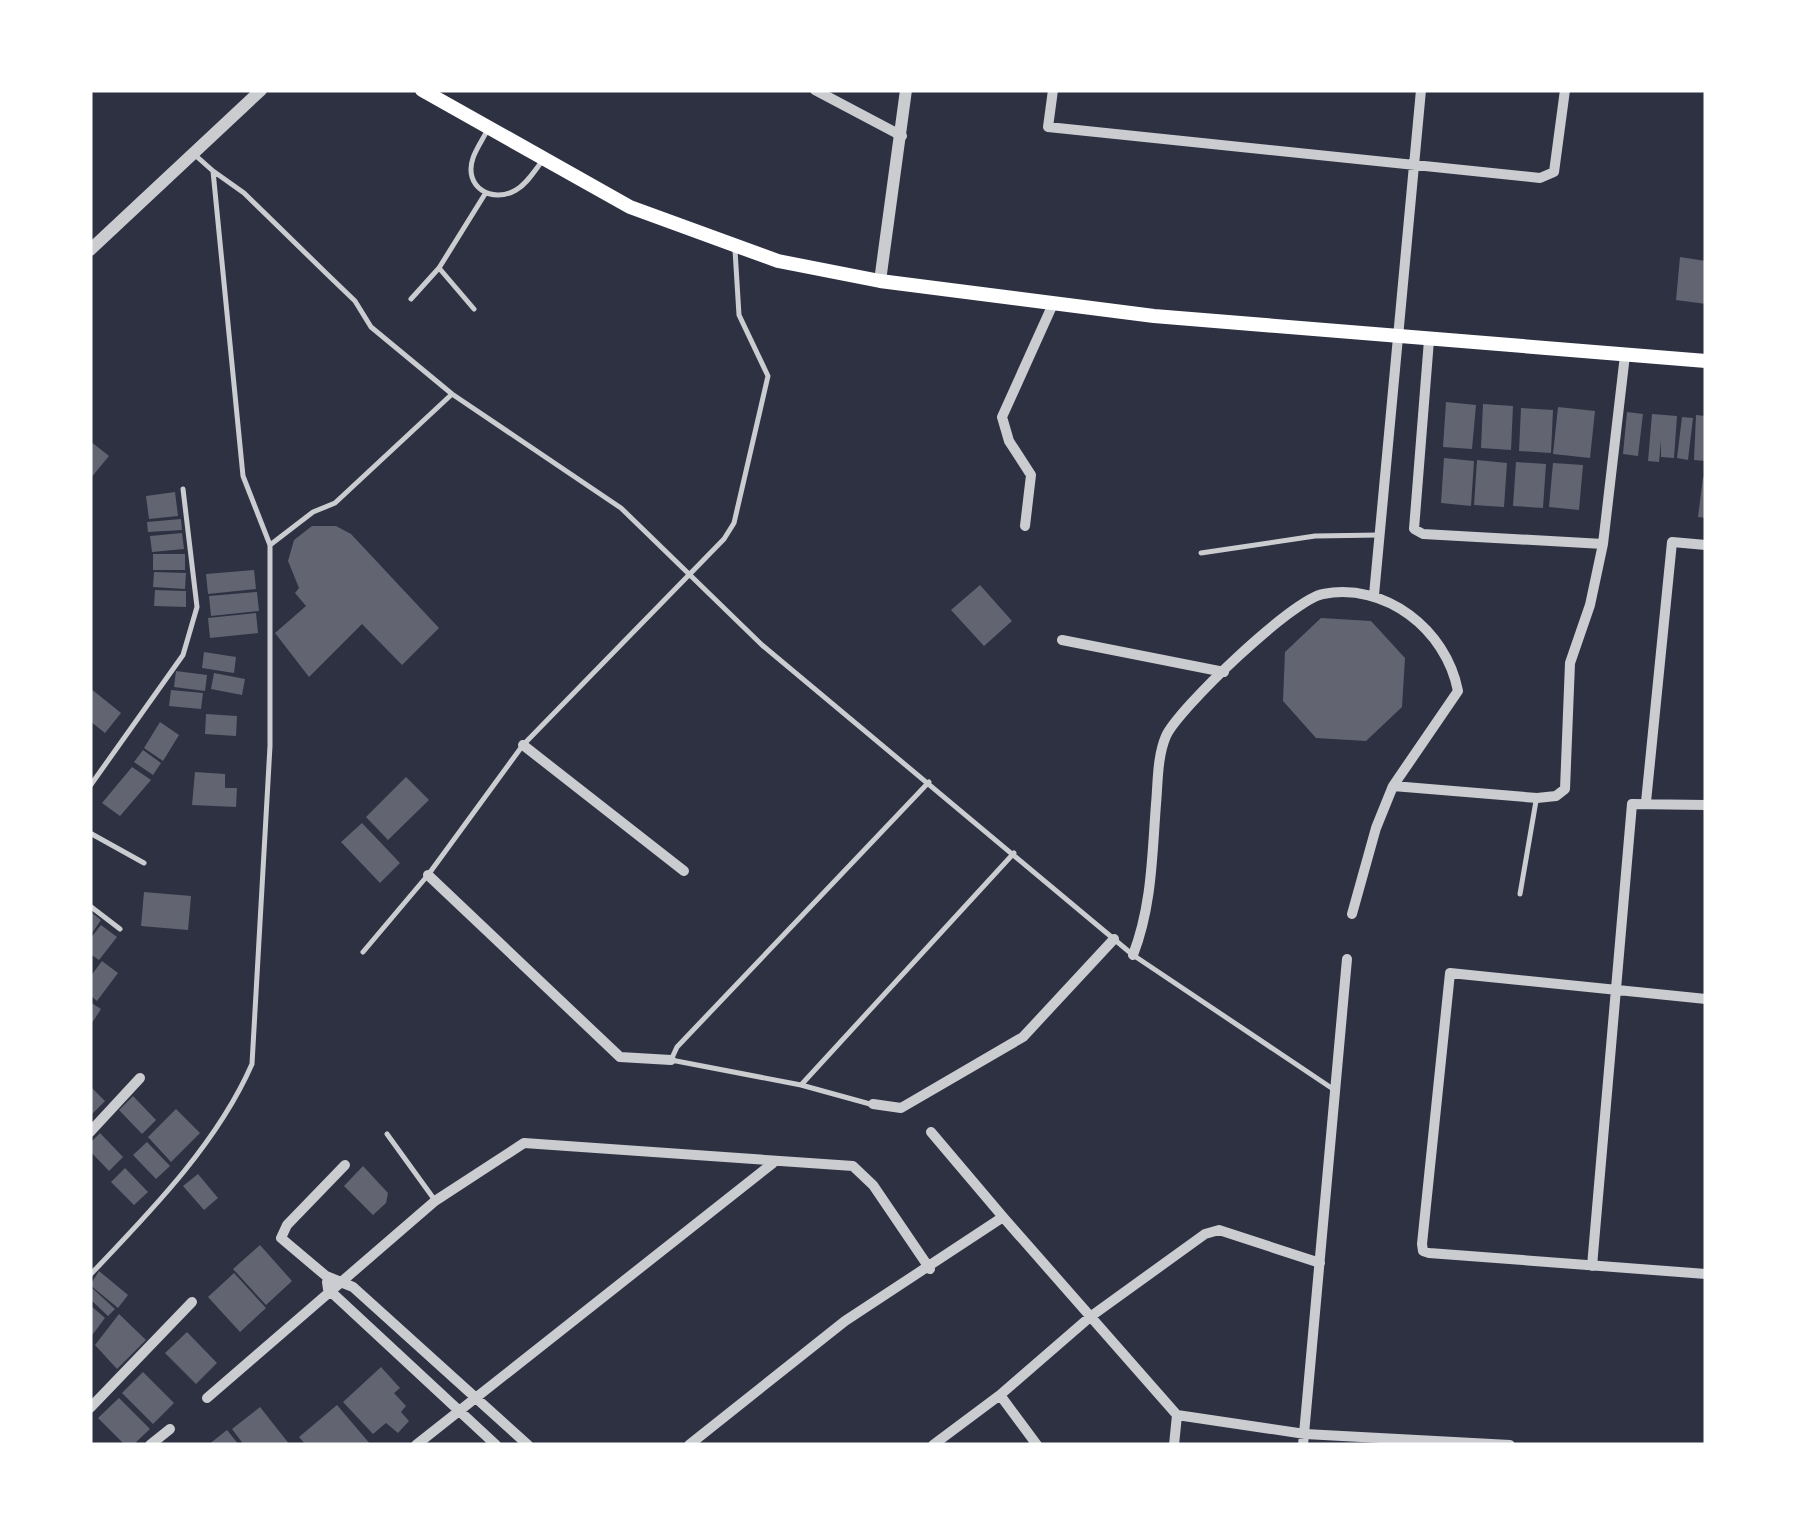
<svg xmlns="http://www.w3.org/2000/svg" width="1796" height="1535" viewBox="0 0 1796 1535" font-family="Montserrat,sans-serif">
  <rect width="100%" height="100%" fill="#2d3142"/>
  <!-- building -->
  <path fill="#626471" d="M1680,257L1706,261V304L1676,300Z
    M1446,402L1476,405L1472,449L1443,447Z
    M1483,404L1513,406L1511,450L1481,448Z
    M1558,407L1595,411L1590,458L1553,454Z
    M1521,408L1553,410L1551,453L1519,451Z
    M1627,412L1643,414L1638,456L1623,454Z
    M1652,414L1677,416L1674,458L1661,457V440L1659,462L1648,461Z
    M1696,415L1706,416V461L1694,460Z
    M1682,417L1693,418L1688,460L1677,458Z
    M90,441L109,456L90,479Z
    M1444,458L1474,461L1471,506L1441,503Z
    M1477,460L1507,463L1504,507L1474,505Z
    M1516,462L1546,464L1543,508L1513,506Z
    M1553,463L1583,465L1579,510L1549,507Z
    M1703,477L1706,478V518L1698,517Z
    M175,492L178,516L149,519L146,496Z
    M181,519L182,530L148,532L147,522Z
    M312,526H336L351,534L439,628L402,665L362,624L309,677L275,633L306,606L295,593L299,588L288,561L294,540Z
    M182,533L184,549L152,552L150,536Z
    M153,554H185V570H153Z
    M254,570L256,589L208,594L206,574Z
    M154,572L186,573L185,589L153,587Z
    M980,585L1012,621L984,646L951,610Z
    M155,590L186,591V607L154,606Z
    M257,592L259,611L211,616L209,596Z
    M256,613L258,633L210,638L208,618Z
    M1321,618L1371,621L1405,658L1402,707L1366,741L1316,738L1283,701L1285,652Z
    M204,652L236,657L234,673L202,668Z
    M176,671L207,675L205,691L174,687Z
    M214,673L245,679L242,695L211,689Z
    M90,688L121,713L105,733L90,721Z
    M171,690L203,693L201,709L169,706Z
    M206,714L237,716L236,736L205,734Z
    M160,722L179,735L163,761L144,748Z
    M143,750L161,763L153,775L134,762Z
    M132,767L151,780L120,816L102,803Z
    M195,772L225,774V788H237L236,807L192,805Z
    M406,777L429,800L388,840L366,817Z
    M362,823L400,863L380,883L341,842Z
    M144,892L191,896L188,930L141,926Z
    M92,913L101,920L90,936V916Z
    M101,925L117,937L99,960L90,954V939Z
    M102,961L118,973L97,1001L90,995V977Z
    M90,1002L101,1009L90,1026Z
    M90,1086L105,1101L90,1116Z
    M133,1096L156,1120L142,1134L119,1110Z
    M176,1109L200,1133L171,1162L148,1137Z
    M100,1133L123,1157L109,1171L90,1151V1143Z
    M147,1142L170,1166L156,1179L133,1155Z
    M363,1166L388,1193L386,1203L373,1215L344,1186Z
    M125,1168L148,1192L134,1205L111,1182Z
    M198,1174L218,1198L204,1210L183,1186Z
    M260,1245L292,1281L266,1305L233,1269Z
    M99,1271L128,1295L118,1308L90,1285Z
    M234,1273L266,1308L240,1332L208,1297Z
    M90,1286L115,1309L108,1316L90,1299Z
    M90,1305L105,1318L90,1338Z
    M119,1314L146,1340L117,1369L95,1345Z
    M187,1332L217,1363L196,1384L165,1353Z
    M381,1367L400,1388L394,1393L406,1406L401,1412L409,1421L398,1433L386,1423L373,1434L343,1402Z
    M143,1372L174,1403L153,1424L122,1393Z
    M119,1398L150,1429L133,1445H125L98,1418Z
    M337,1405L371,1445H306L299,1437Z
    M260,1407L290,1445H244L232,1429Z
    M227,1430L239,1445H208Z"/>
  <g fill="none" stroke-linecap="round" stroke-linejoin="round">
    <!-- service -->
    <path stroke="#caccd0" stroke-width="5" d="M488,129C483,139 476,149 473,158C463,187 492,204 516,190C527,184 535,170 543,160
      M213,171L244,193L328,275L355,301L371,327L452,394L621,508L762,645L1133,955L1333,1089
      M439,268L474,309
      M411,299L439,268L485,194
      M270,545L313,512L335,503L451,395
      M1201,553L1315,536L1379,535
      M90,786L183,655L197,607L183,489
      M90,833L144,863
      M1520,894L1536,801
      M90,906L120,929
      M363,952L428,875L523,745L724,539L734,523L768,376L739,315L735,250
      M801,1085L671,1060L677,1047L929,782
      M870,1104L801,1085L1014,853
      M387,1134L434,1199
      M90,1275C150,1212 217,1144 252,1064L270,746V545L243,476L213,171L195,155"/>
    <!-- minor -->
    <path stroke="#caccd0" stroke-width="10" d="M815,90L902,136
      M1053,90L1048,127L1540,178L1554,172L1565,90
      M1429,340L1414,529L1423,534L1603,544
      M1025,526L1031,475L1009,441L1002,417L1053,304
      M1374,595L1421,90
      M1062,640L1224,672
      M523,745L684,871
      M1393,786L1537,798L1556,796L1565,789L1570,663L1590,605L1603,544L1625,355
      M1646,802L1672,542L1706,545
      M428,875L620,1057L671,1060
      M1133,955C1152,906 1152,856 1156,804C1158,783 1157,757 1166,736C1179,708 1293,599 1323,594C1385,582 1446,629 1458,691L1393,786L1376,828L1352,914
      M1706,999L1450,973L1422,1244L1423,1251L1429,1253L1706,1274
      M873,1104L901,1108L1023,1037L1114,939
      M90,1132L140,1078
      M345,1165L287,1225L281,1238L326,1276L353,1287L528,1445
      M1003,1217L1177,1415L1174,1445
      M1592,1266L1632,804L1706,805
      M327,1282L328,1289L496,1445
      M1000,1395L1037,1445
      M207,1398L435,1201L524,1143L853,1166L873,1185L930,1269
      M90,1408L192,1302
      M1177,1415L1305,1434L1510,1445
      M150,1445L170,1429
      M416,1445L773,1163
      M689,1445L845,1321L1003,1217L931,1132
      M933,1445L1000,1395L1090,1317L1205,1234L1219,1230L1320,1263
      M1303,1445L1347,959"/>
    <!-- tertiary -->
    <path stroke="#caccd0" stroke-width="12" d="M90,250L261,90
      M880,281L906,90"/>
    <!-- secondary -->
    <path stroke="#fff" stroke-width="14" d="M422,90L630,207L778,261L880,281L1154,316L1706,361"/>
  </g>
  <!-- border -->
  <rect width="1796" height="1535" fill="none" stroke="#ffffff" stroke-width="185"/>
</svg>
